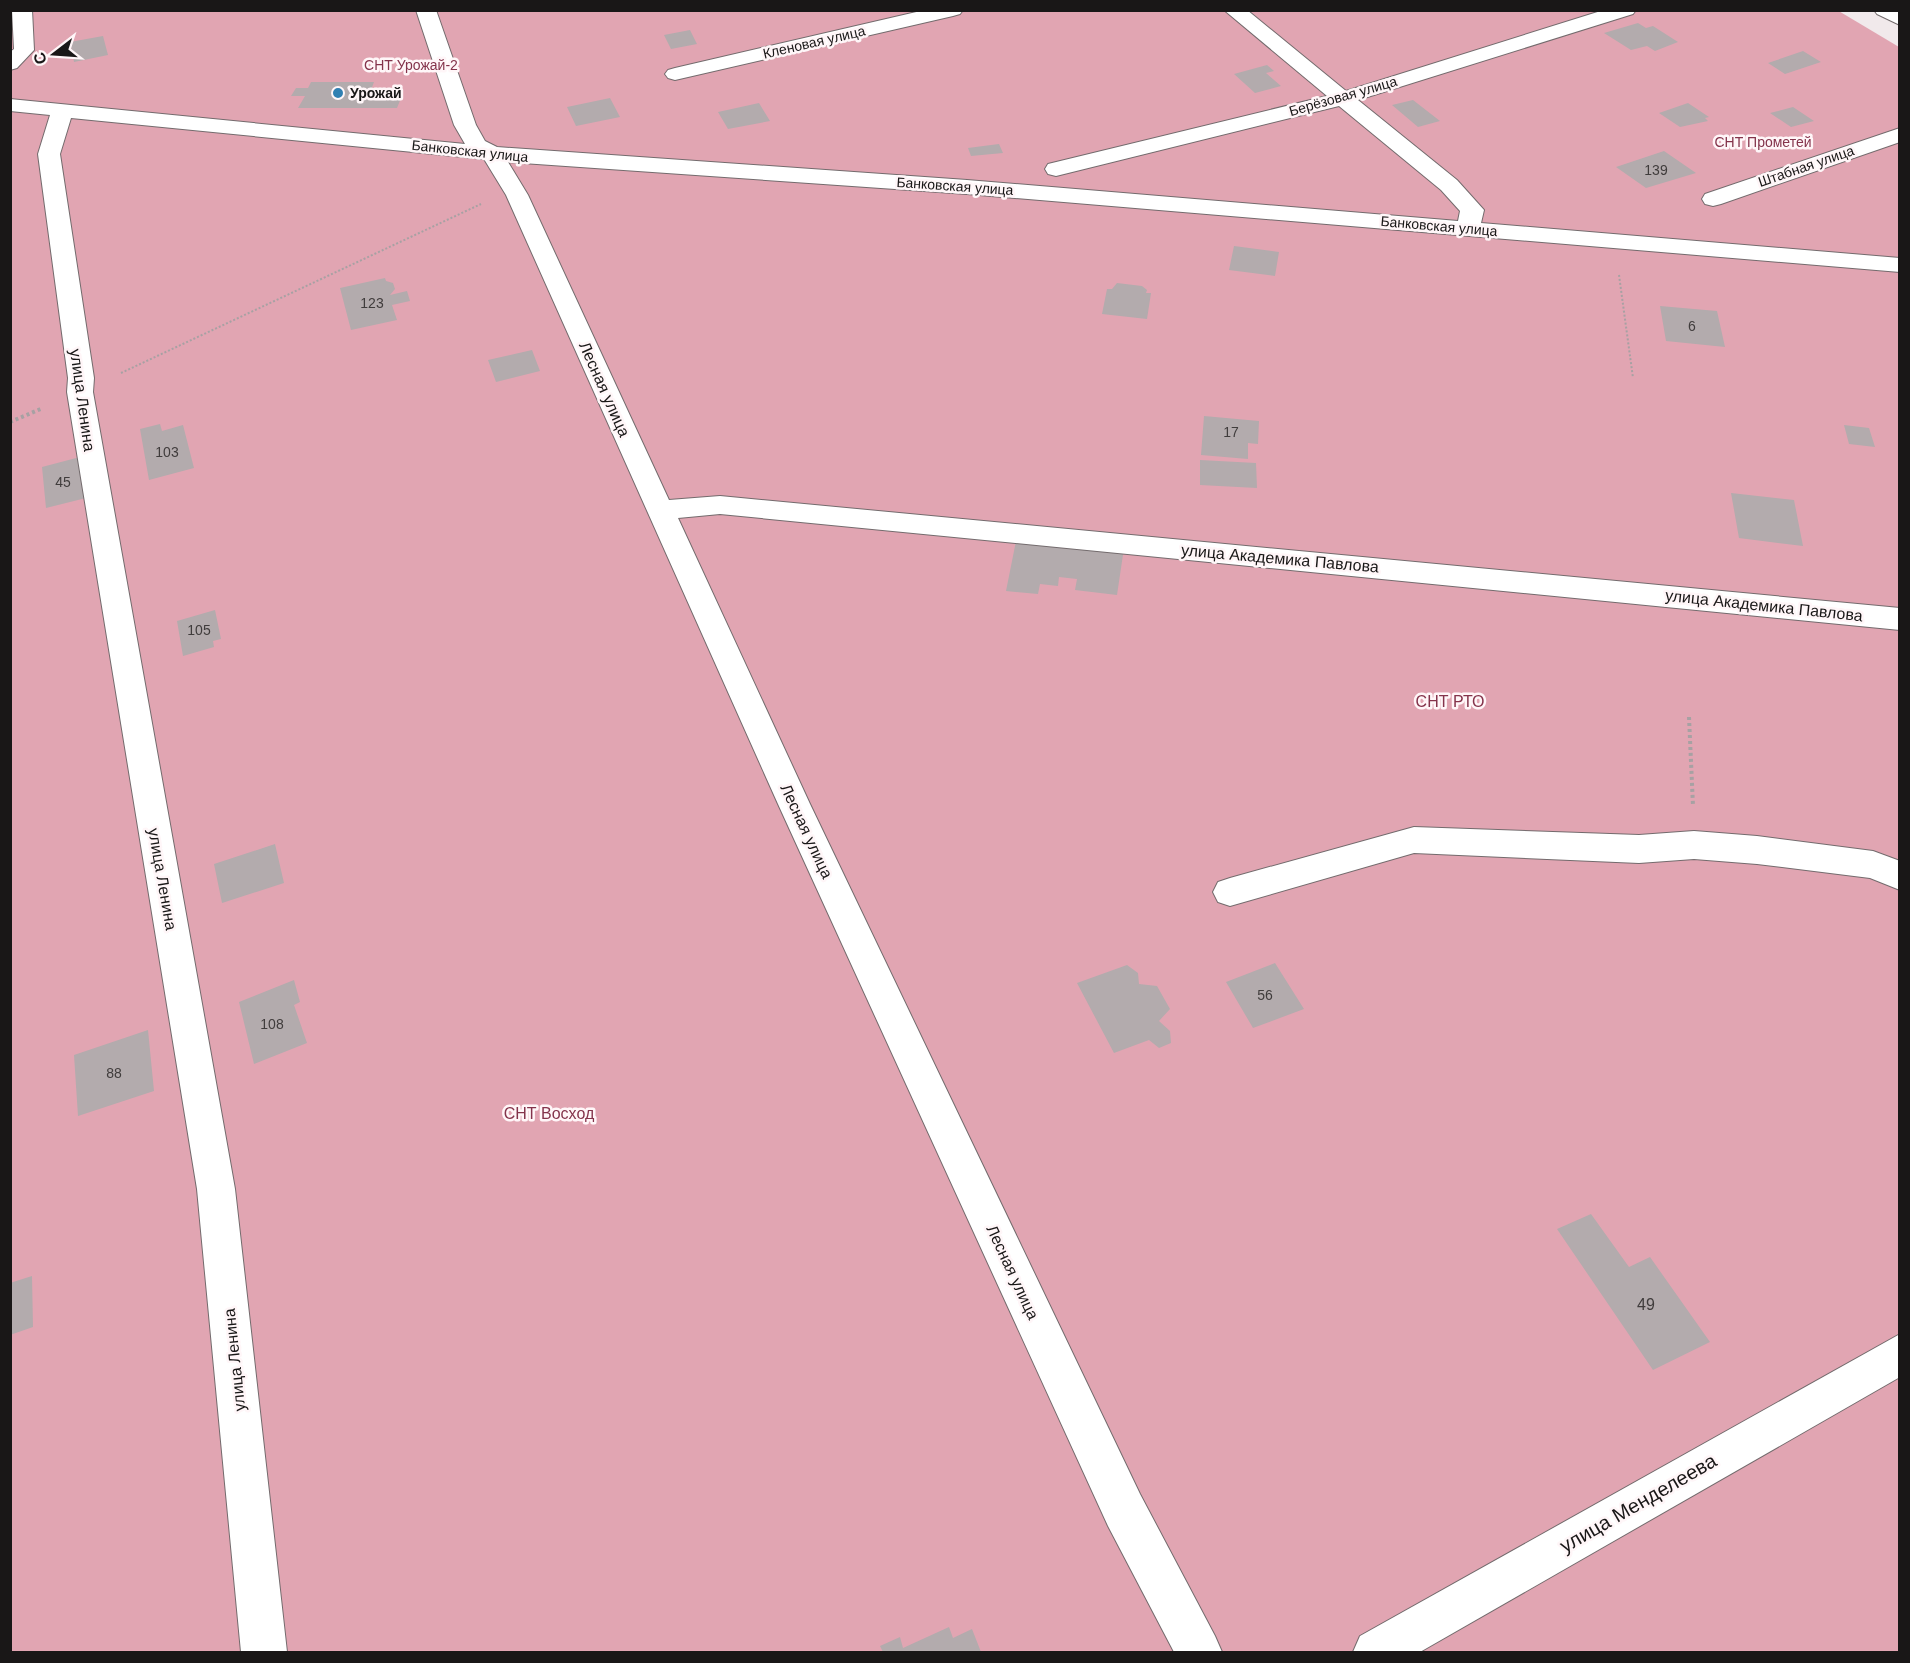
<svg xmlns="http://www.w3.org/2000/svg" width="1910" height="1663" viewBox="0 0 1910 1663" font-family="Helvetica,sans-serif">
  <rect width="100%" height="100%" fill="#f1e9eb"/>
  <!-- green -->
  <path fill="#e1a5b2" d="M1837,10L1899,47V1652H11L10,11Z"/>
  <!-- building -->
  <path fill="#b3abad" d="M1638,23L1646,28L1653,26L1678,42L1655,51L1647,46L1631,50L1604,33Z
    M690,30L697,44L671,49L664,35Z
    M103,36L108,55L74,62L70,42Z
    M1803,51L1821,62L1785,74L1768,63Z
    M1267,65L1274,71L1266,73L1281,86L1255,93L1234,74Z
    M311,82H374L371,90H384L381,98H401L397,108H298L305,96H291L296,88H308Z
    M610,98L620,117L576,126L567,107Z
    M1413,100L1440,121L1418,127L1392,105Z
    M759,103L770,121L728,129L718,112Z
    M1688,103L1709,117L1705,118L1708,121L1680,127L1659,113Z
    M1793,107L1814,121L1791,127L1770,113Z
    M999,144L1003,153L971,156L968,148Z
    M1664,151L1696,173L1646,188L1616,167Z
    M1234,246L1279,252L1275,276L1229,270Z
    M385,278L386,281L393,283L395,289L390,295L407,291L410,301L392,305L397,320L351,330L340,288Z
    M1117,283L1142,286L1147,290L1146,293H1151L1147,319L1102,314L1107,289H1112Z
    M1660,306L1717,311L1725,347L1666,341Z
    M532,350L540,371L496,382L488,360Z
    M1204,416L1259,421L1258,444L1248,443V459L1201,455Z
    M160,424L162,431L183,425L194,468L149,480L140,429Z
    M1844,425L1869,428L1875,447L1849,444Z
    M80,457L86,498L46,508L42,467Z
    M1200,460L1256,463L1257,488L1200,485Z
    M1731,493L1794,500L1803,546L1739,538Z
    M1017,536L1124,548L1117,595L1075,590L1077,579L1059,577L1058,586L1040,584L1038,594L1006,591Z
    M215,610L221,639L213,641L214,647L183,656L177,621Z
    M275,844L284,883L222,903L214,864Z
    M1275,963L1304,1009L1253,1028L1226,982Z
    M1127,965L1138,973L1139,984L1157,986L1170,1009L1159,1021L1170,1031L1171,1043L1159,1048L1149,1040L1114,1053L1077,983Z
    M294,980L300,1002L294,1005L307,1043L254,1064L239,1002Z
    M148,1030L154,1091L78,1116L74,1055Z
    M1591,1214L1629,1267L1650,1257L1710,1342L1653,1370L1557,1229Z
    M32,1276L33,1327L10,1335V1283Z
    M949,1627L953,1638L972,1629L981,1652H883L880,1646L900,1637L903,1648Z"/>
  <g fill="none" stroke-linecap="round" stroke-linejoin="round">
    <!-- minor casing -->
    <g stroke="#736b6d" stroke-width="2">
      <path id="minor" d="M12,10H32L34,50L17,68L10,70V52L14,49Z
        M416,10H436L476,125L485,141L497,147L967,180L1458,221L1460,211L1441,190L1339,106L1056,176L1048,174L1045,169L1048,164L1327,96L1224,10H1247L1346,91L1604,10H1636L1633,14L1358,100L1457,180L1484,210L1481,223L1900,258V272L967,194L508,162L528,195L669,500L720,496L1900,608V630L720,514L678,518L810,804L1140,1494L1215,1636L1222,1652H1174L1108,1526L778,804L506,195L484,159L71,118L60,154L94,378L93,392L235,1189L287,1652H241L197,1189L67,392L68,378L38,154L50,115L10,111V99L465,144L454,125Z
        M925,10H963L960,14L953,16L675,80L668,78L665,74L668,70L675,68Z
        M1874,10L1900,11V25L1877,14Z
        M1900,128V142L1721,204L1713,206L1705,204L1702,199L1705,194Z
        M1414,827L1639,835L1694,831L1757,836L1873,851L1900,861V890L1870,878L1757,864L1694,859L1639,863L1414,853L1230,906L1218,902L1213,892L1218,882L1230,878Z
        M1900,1334V1377L1420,1652H1353L1360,1636Z"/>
    </g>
    <!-- path-far1 -->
    <path stroke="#a7a1a3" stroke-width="2" stroke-dasharray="2 2" stroke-linecap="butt" d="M1619,275L1633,378
      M121,373L481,204"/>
    <!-- path -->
    <path stroke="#a7a1a3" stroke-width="4" stroke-dasharray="3 3" stroke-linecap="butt" d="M10,422L43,408
      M1689,717L1693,806"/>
    <!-- minor -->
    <use href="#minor" fill="#fff" fill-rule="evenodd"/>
  </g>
  <!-- markers -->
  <circle fill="#3180b2" stroke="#fff6f8" stroke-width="2" cx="338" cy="93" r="6"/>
  <g text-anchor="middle" stroke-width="5" stroke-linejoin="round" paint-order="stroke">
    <!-- far-street labels -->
    <g font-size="14" fill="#191717" stroke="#fff6f8">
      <text transform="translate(814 42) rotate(-13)" y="5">Кленовая улица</text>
      <text transform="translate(1343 96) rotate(-16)" y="5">Берёзовая улица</text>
      <text transform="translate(470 151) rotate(6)" y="5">Банковская улица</text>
      <text transform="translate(1806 166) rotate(-19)" y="5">Штабная улица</text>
      <text transform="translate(955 186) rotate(4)" y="5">Банковская улица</text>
      <text transform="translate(1439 226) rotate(5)" y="5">Банковская улица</text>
    </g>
    <!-- far-park labels -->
    <g font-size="14" fill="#84334b" stroke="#fff6f8">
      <text x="411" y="70">СНТ Урожай-2</text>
      <text x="1763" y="147">СНТ Прометей</text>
    </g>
    <!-- far-poi labels -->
    <g font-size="14" font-weight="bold" fill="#191717" stroke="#fff6f8" text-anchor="start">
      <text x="350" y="98">Урожай</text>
    </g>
    <!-- number labels -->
    <g font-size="14" fill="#403c3c">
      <text x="1656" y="175">139</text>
      <text x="372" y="308">123</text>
      <text x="1692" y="331">6</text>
      <text x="1231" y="437">17</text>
      <text x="167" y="457">103</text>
      <text x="63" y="487">45</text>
      <text x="199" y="635">105</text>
      <text x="1265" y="1000">56</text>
      <text x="272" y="1029">108</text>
      <text x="114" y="1078">88</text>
    </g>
    <!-- street labels -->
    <g font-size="16" fill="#191717" stroke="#fff6f8">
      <text transform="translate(605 389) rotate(66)" y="6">Лесная улица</text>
      <text transform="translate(83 400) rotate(82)" y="6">улица Ленина</text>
      <text transform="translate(1280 558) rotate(5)" y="6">улица Академика Павлова</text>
      <text transform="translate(1764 605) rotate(6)" y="6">улица Академика Павлова</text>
      <text transform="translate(807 831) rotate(65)" y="6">Лесная улица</text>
      <text transform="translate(163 879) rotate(80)" y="6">улица Ленина</text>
      <text transform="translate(1013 1272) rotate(65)" y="6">Лесная улица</text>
      <text transform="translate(234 1360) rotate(-96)" y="6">улица Ленина</text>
    </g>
    <!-- park labels -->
    <g font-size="16" fill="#84334b" stroke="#fff6f8">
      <text x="1450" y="707">СНТ РТО</text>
      <text x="549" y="1119">СНТ Восход</text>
    </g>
    <!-- near-number labels -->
    <g font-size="16" fill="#403c3c">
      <text x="1646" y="1310">49</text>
    </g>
    <!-- near-street labels -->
    <g font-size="20" fill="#191717" stroke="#fff6f8">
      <text transform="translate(1638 1503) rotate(-30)" y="7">улица Менделеева</text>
    </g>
  </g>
  <!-- border -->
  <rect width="1910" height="1663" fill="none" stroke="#191717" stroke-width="24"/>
  <!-- north arrow -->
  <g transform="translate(54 54) rotate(253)" stroke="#fff6f8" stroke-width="4.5" paint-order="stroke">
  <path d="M0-4.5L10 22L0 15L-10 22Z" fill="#191717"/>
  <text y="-9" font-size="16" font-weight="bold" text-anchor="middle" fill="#191717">С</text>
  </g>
</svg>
